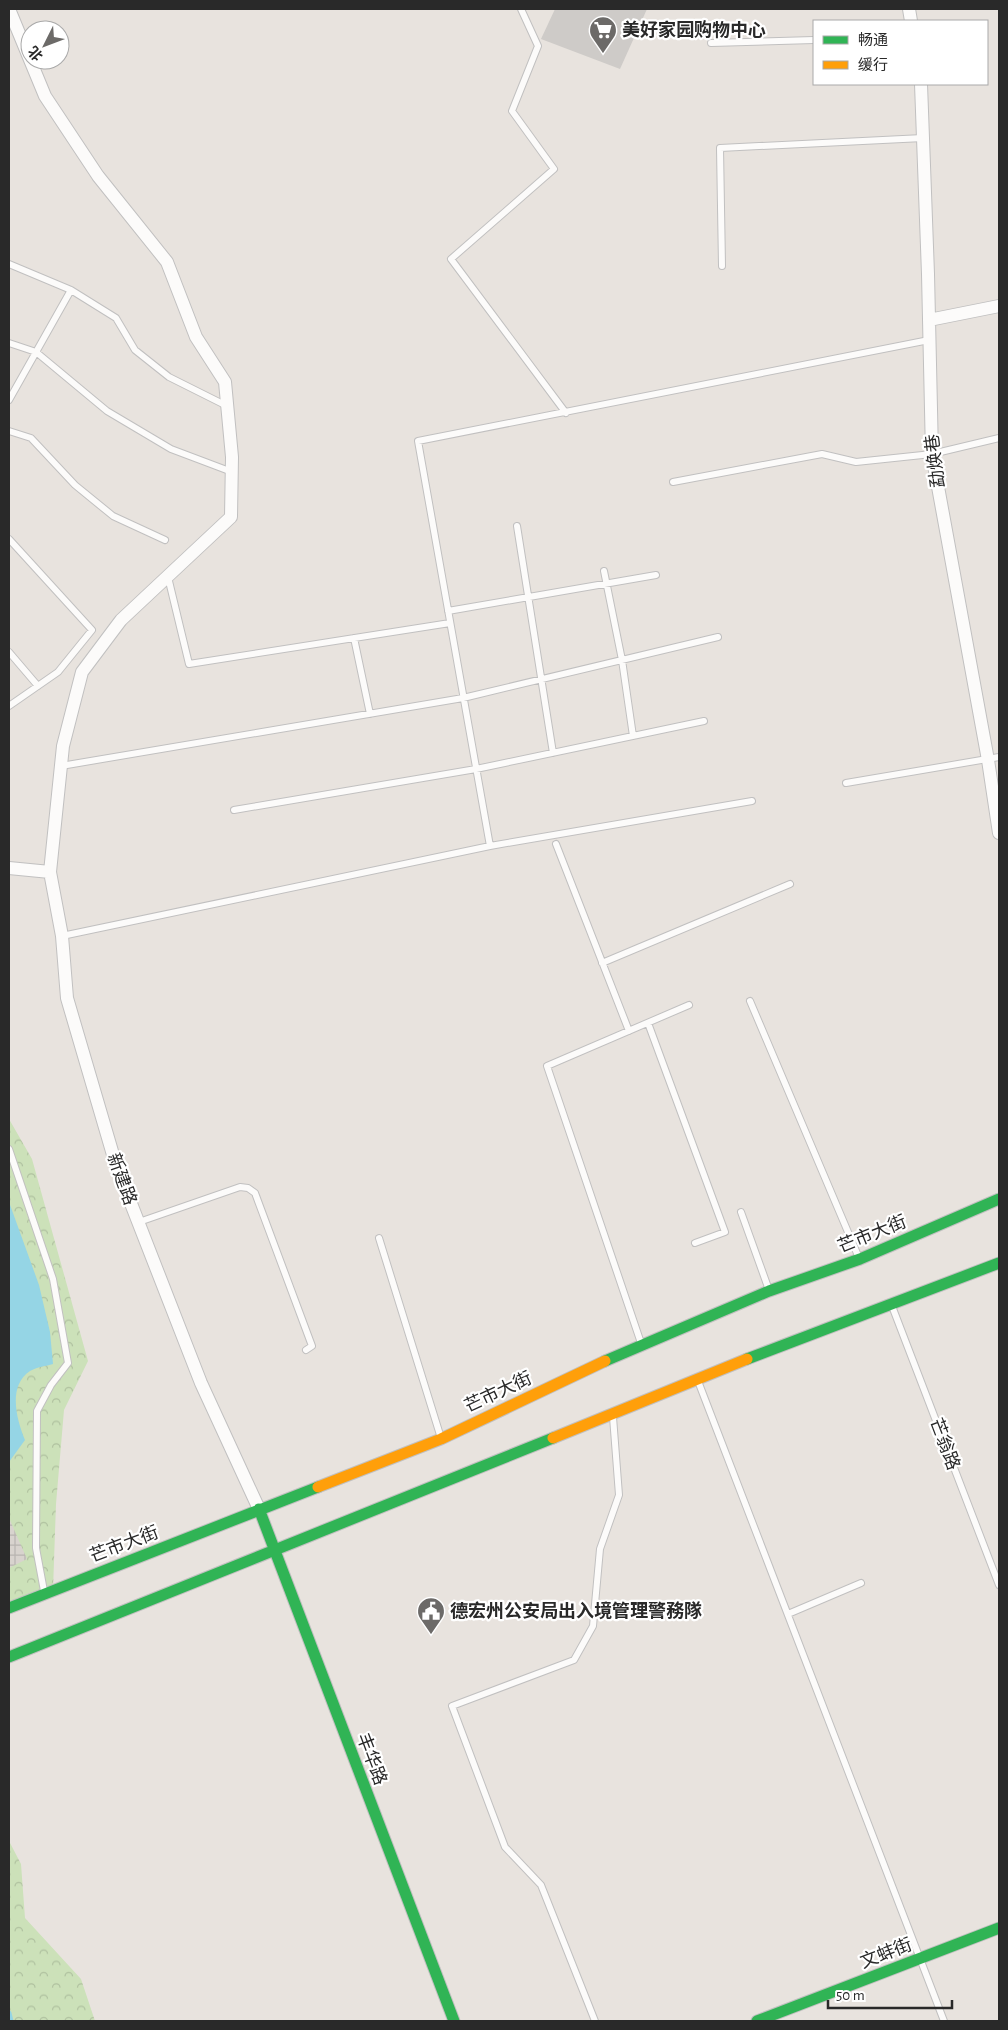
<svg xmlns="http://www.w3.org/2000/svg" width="1008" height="2030" viewBox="0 0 1008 2030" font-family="'Alegreya Sans','Noto Sans SC',sans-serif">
  <defs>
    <pattern id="forest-crowns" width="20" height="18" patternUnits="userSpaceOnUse" patternTransform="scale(1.25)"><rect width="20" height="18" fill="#cce1b9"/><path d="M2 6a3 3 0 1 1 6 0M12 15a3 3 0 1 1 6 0" fill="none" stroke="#afc19f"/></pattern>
    <pattern id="plaza-grid" width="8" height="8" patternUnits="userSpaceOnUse" patternTransform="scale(1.25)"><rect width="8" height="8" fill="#d8d3ce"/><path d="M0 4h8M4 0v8" fill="none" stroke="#b9b5b1"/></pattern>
  </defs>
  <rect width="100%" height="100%" fill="#e8e3de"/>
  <!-- forest -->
  <path fill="url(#forest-crowns)" d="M9,1119L32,1159L88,1361L64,1410L56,1504L53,1590L9,1606Z
    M9,1841L21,1864L25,1918L81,1979L95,2021H9Z"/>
  <!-- plaza -->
  <path fill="url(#plaza-grid)" d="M9,1518L27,1559L9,1568Z"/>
  <!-- water -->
  <path fill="#95d5e5" d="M9,1202L39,1285L50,1332L53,1364C46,1366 37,1367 30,1371C7,1386 17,1421 25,1440L9,1462Z"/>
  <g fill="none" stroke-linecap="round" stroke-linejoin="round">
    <!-- stream -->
    <path stroke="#95d5e5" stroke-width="5" d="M9,2013L11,2021"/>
  </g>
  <!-- building -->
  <path fill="#cecbc8" d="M555,9H647L620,69L541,39Z"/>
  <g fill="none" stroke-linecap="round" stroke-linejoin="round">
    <!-- lane casing -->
    <g stroke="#c1c0c0" stroke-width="8">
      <path id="lane" d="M521,9L538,46L512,111L554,169L451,259L566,413
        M711,43L814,40
        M9,264L71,290L116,318L135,350L169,377L227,406
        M722,266L720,148L923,138
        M9,343L36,352L107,411L171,449L232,472
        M9,400L71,290
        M9,431L31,438L75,485L113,516L165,540
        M673,482L822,454L856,462L932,454L999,438
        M517,526L553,753
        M9,539L92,630L58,672L9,706
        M604,571L622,660L633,736
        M168,577L189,664L450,623
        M448,611L656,575
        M354,638L370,714
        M9,652L38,686
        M61,766L463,698L718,637
        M846,783L999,757
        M234,810L476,769L704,721
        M556,844L629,1031
        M490,846L418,441L929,340
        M62,936L490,846L752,801
        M602,963L790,884
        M750,1001L859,1258
        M648,1023L725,1232L695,1243
        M9,1149L53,1279L68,1363L51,1385L37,1411L36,1548L44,1591
        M741,1212L769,1290
        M139,1222L240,1187L248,1188L255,1193L312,1346L306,1350
        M379,1238L441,1438
        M892,1306L999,1585
        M641,1343L547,1066L689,1005
        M698,1381L944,2021
        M788,1614L861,1583
        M595,2021L541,1885L505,1847L452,1706L574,1660L593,1626L600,1549L619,1495L613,1417"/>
    </g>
    <!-- street casing -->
    <g stroke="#c1c0c0" stroke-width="14">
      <path id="street" d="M9,9L45,96L98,176L167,262L196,337L225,382L232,457L231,517L121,620L82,672L63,746L50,872
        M909,9L911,21
        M921,84L928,274L932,454L988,760L999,833
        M929,320L999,306
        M9,868L50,872L62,936L67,998L116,1165L201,1383L259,1509"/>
    </g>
    <!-- fast casing -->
    <g stroke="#c1c0c0" stroke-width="13">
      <path id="fast" d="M747,1359L999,1263
        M605,1361L769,1291L860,1259L999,1199
        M259,1509L454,2021
        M9,1608L318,1487
        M9,1657L553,1438
        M757,2021L999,1928"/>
    </g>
    <!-- slow casing -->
    <g stroke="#c1c0c0" stroke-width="13">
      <path id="slow" d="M553,1438L747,1359
        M318,1487L441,1439L605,1361"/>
    </g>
    <!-- lane -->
    <use href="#lane" stroke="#fcfbfa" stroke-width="6"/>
    <!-- street -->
    <use href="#street" stroke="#fcfbfa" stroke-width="12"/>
    <!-- fast -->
    <use href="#fast" stroke="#30b455" stroke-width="11"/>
    <!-- slow -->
    <use href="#slow" stroke="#ff9f0a" stroke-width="11"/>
  </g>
  <!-- icons -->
  <defs>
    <g id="supermarket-pin" transform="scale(1.4375)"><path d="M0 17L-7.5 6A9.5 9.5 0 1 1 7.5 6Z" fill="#6c6a68" stroke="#fff"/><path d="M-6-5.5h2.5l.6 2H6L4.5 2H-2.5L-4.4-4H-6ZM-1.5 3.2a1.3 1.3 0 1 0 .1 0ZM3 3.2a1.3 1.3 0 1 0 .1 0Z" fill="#fff"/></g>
    <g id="civic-pin" transform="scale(1.4375)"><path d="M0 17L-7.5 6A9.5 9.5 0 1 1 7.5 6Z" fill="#6c6a68" stroke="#fff"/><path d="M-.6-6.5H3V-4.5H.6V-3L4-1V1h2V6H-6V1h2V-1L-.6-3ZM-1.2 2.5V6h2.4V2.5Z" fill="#fff"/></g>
  </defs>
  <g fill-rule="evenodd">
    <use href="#supermarket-pin" x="603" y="30"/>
    <use href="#civic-pin" x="431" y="1611"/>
  </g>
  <g text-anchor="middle" stroke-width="4.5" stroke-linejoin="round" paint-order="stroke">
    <!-- poi labels -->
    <g font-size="18" font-weight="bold" fill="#292929" stroke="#fff" text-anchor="start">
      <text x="622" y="36">美好家园购物中心</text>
      <text x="450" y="1617">德宏州公安局出入境管理警務隊</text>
    </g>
    <!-- street labels -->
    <g font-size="18" fill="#292929" stroke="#fff">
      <text transform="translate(935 461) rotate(-97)" y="6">勐焕巷</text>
      <text transform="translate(122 1179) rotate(70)" y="6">新建路</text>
      <text transform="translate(872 1234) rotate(-22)" y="6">芒市大街</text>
      <text transform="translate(498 1392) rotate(-25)" y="6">芒市大街</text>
      <text transform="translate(945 1444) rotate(69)" y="6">芒翁路</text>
      <text transform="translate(124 1544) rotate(-21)" y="6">芒市大街</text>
      <text transform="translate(372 1759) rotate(69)" y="6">丰华路</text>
      <text transform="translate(886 1953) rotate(-21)" y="6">文蚌街</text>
    </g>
  </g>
  <!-- border -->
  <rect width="1008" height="2030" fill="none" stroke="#292929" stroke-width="20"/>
  <!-- legend -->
  <rect x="813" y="20" width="175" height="65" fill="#ffffff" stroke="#a9a9a9"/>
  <rect x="823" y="36" width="25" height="8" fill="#30b455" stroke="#a9a9a9"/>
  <text x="858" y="45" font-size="15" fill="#292929">畅通</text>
  <rect x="823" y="61" width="25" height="8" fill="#ff9f0a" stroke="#a9a9a9"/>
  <text x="858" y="70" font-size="15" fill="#292929">缓行</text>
  <!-- north arrow -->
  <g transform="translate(45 45) rotate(228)"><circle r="24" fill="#ffffff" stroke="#a9a9a9"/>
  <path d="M0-4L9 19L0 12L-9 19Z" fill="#6c6a68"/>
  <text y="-8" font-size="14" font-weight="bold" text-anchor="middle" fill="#292929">北</text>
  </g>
  <!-- scale -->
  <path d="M828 2000v8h124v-8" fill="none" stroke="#292929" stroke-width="2.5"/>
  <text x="836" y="2000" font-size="15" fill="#292929" stroke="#ffffff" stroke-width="4" paint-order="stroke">50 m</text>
</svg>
